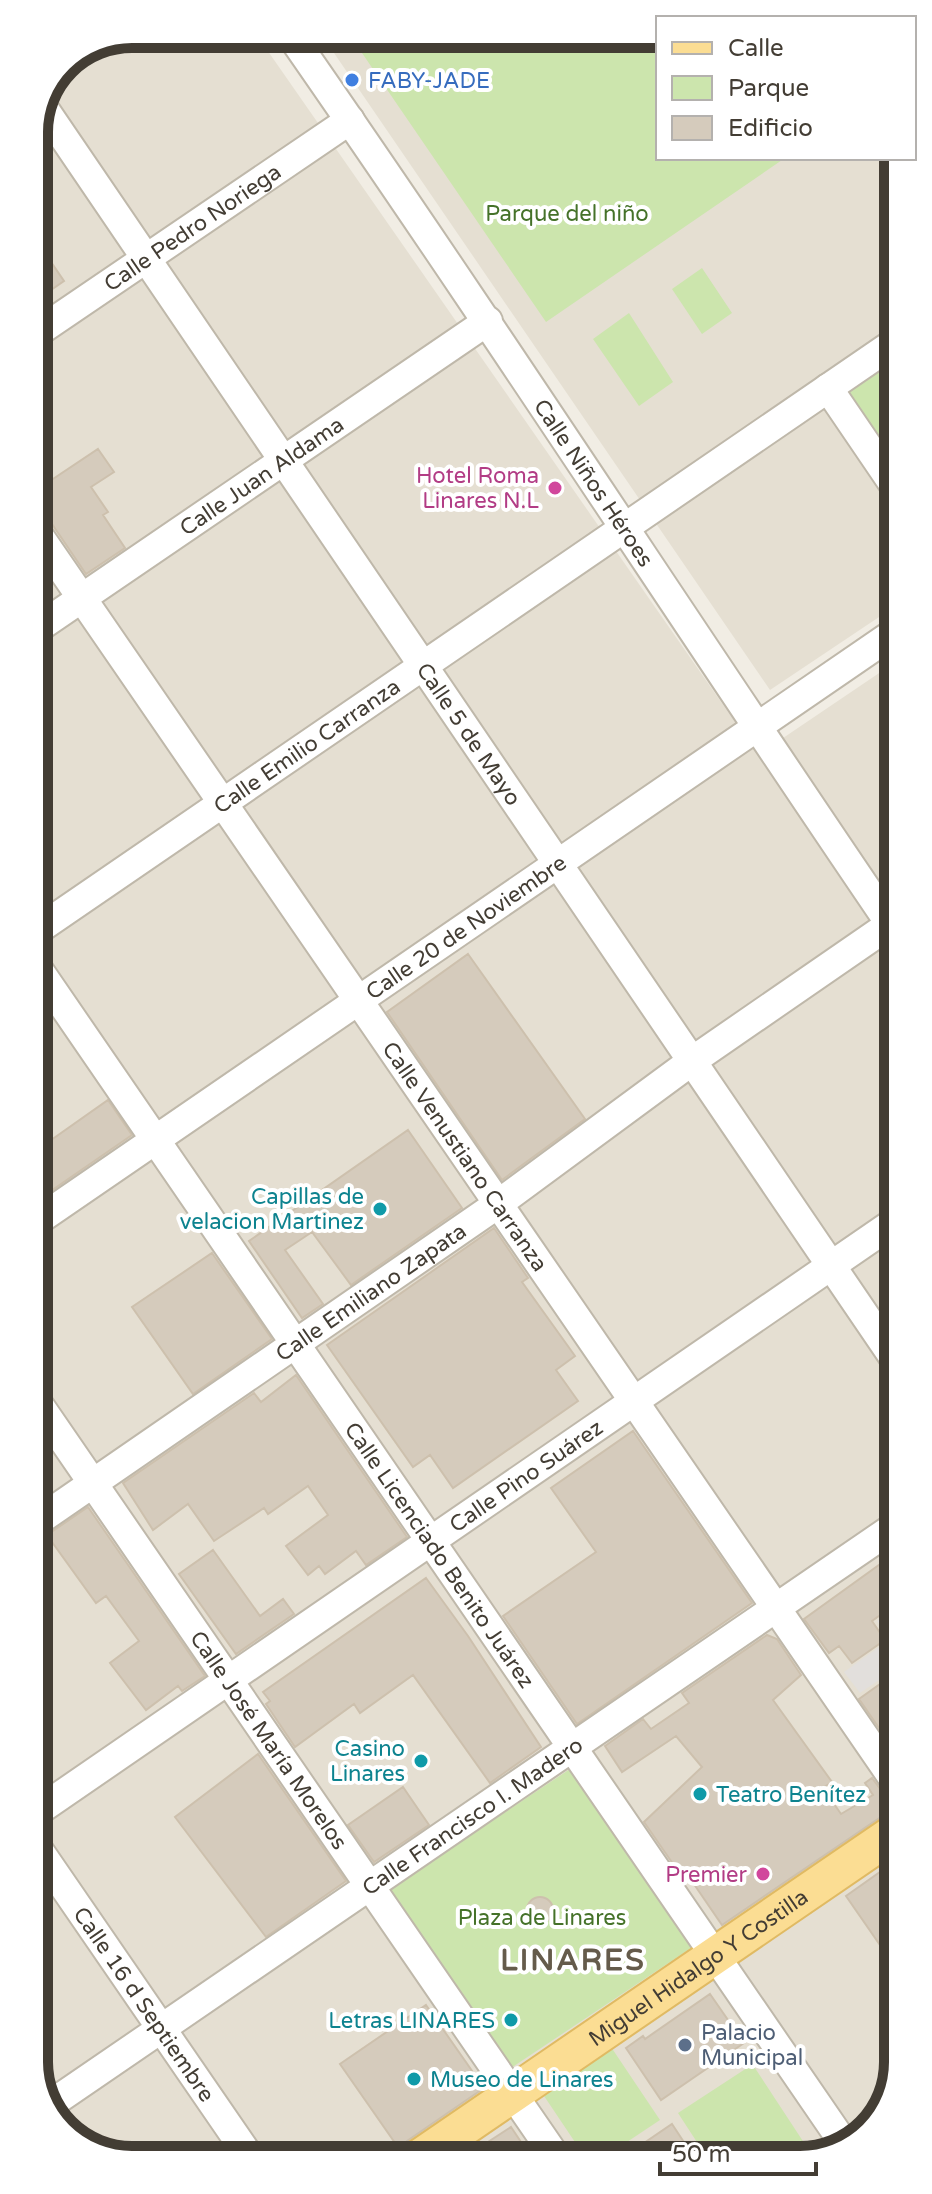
<svg xmlns="http://www.w3.org/2000/svg" width="932" height="2194" viewBox="0 0 932 2194" font-family="'Varela Round',sans-serif">
  <rect width="100%" height="100%" fill="#f1ede4"/>
  <!-- residential -->
  <path fill="#e5dfd2" d="M132,34H256L758,755L894,663L898,2063L878,2121L831,2155L125,2160L72,2140L39,2093L34,126L63,62Z
    M321,34H658V158H893L894,607L770,690Z"/>
  <!-- green -->
  <path fill="#cce5ad" d="M349,34H658V158H785L546,322Z
    M702,268L732,313L702,334L672,289Z
    M629,313L673,382L639,406L593,339Z
    M894,357V467L843,393Z
    M573,1767L694,1946L511,2068L390,1889Z
    M607,2041L660,2120L606,2156L585,2157L538,2087Z
    M753,2064V2065L812,2155L706,2156L678,2113Z"/>
  <!-- parking -->
  <path fill="#e2dfdc" d="M897,1608V1668L860,1693L844,1672L889,1640L877,1621Z"/>
  <!-- building -->
  <path fill="#d5cbbc" stroke="#cdc0ad" stroke-width="2" d="M34,237L64,281L35,301V298Z
    M98,449L114,472L91,487L108,512L103,515L125,548L86,574L35,499V491Z
    M468,954L585,1119L502,1180L387,1012Z
    M108,1100L132,1135L45,1195L37,1182V1150Z
    M408,1130L462,1208L351,1285L312,1232L285,1250L323,1304L302,1318L249,1241Z
    M494,1228L528,1278L522,1282L575,1356L556,1370L578,1401L453,1488L430,1455L413,1467L327,1345Z
    M212,1253L272,1339L193,1394L132,1307Z
    M296,1375L407,1537L366,1565L356,1551L325,1574L319,1566L308,1575L286,1546L328,1515L308,1486L268,1514L264,1508L214,1541L188,1504L153,1530L123,1483L254,1393L261,1402Z
    M633,1431L752,1603L577,1724L503,1616L596,1552L551,1488Z
    M88,1507L205,1676L182,1691L178,1686L146,1710L110,1663L139,1641L106,1596L96,1603L47,1535Z
    M213,1550L260,1616L283,1599L294,1614L236,1654L179,1574Z
    M897,1552V1603L872,1621L885,1640L852,1663L839,1646L829,1653L804,1619Z
    M426,1578L468,1636L541,1747L490,1783L413,1675L360,1713L354,1704L295,1747L266,1704L270,1701L263,1692Z
    M767,1635L777,1639L801,1675L773,1700L832,1782L823,1788L841,1814L873,1795L865,1783L872,1778L884,1794L897,1801V1806L722,1925L685,1871L680,1874L644,1822L702,1767L676,1736L622,1772L605,1746L643,1719L651,1729L689,1703L682,1693Z
    M897,1672V1754L859,1699Z
    M258,1754L346,1881L266,1937L175,1817Z
    M403,1787L429,1825L374,1862L348,1825Z
    M897,1860L898,1965V1971L846,1896Z
    M527 1910a13 13 0 1 1 26 0a13 13 0 1 1-26 0Z
    M710,1994L744,2043L661,2100L626,2048L643,2036L645,2039Z
    M426,2005L484,2088L407,2141L400,2150L340,2064Z
    M672,2124L693,2156H625Z
    M511,2127L531,2157H465Z"/>
  <g fill="none" stroke-linecap="round" stroke-linejoin="round">
    <!-- minor casing -->
    <g stroke="#bfb8aa" stroke-width="32">
      <g id="minor">
        <path id="s1" d="M290,34C496,330 692,633 895,931"/>
        <path id="s2" d="M43,107L896,1361"/>
        <path id="s3" d="M35,334L350,120"/>
        <path d="M828,388L894,485"/>
        <path id="s4" d="M35,530L897,1784"/>
        <path id="s5" d="M35,630L488,321"/>
        <path id="s6" d="M36,931L894,343"/>
        <path id="s7" d="M36,966L845,2145"/>
        <path id="s8" d="M37,1221L894,633"/>
        <path id="s9" d="M37,1402L556,2157"/>
        <path id="s10" d="M38,1521L498,1204L692,1061L895,921"/>
        <path id="s11" d="M38,1811L896,1221"/>
        <path id="s12" d="M38,1849L251,2159"/>
        <path id="s13" d="M48,2106L897,1525"/>
      </g>
    </g>
    <!-- major casing -->
    <g stroke="#e0ba63" stroke-width="40">
      <g id="major">
        <path id="s14" d="M419,2158L897,1831"/>
      </g>
    </g>
    <!-- minor -->
    <use href="#minor" stroke="#fff" stroke-width="28"/>
    <!-- major -->
    <use href="#major" stroke="#fbdd93" stroke-width="36"/>
  </g>
  <!-- markers -->
  <circle fill="#3f7fe0" stroke="#fff" stroke-width="3" cx="352" cy="80" r="8"/>
  <g fill="#d1479c" stroke="#fff" stroke-width="3">
    <circle cx="555" cy="488" r="8"/>
    <circle cx="763" cy="1874" r="8"/>
  </g>
  <g fill="#0f9aa8" stroke="#fff" stroke-width="3">
    <circle cx="380" cy="1209" r="8"/>
    <circle cx="421" cy="1761" r="8"/>
    <circle cx="700" cy="1794" r="8"/>
    <circle cx="511" cy="2020" r="8"/>
    <circle cx="414" cy="2079" r="8"/>
  </g>
  <circle fill="#5c6f8a" stroke="#fff" stroke-width="3" cx="685" cy="2045" r="8"/>
  <g text-anchor="middle" stroke-width="8" stroke-linejoin="round" paint-order="stroke">
    <!-- shop labels -->
    <g font-size="22" fill="#366cbe" stroke="#fff" text-anchor="start">
      <text x="368" y="88">FABY-JADE</text>
    </g>
    <!-- park labels -->
    <g font-size="22" fill="#457229" stroke="#fff">
      <text x="567" y="221">Parque del niño</text>
      <text x="542" y="1925">Plaza de Linares</text>
    </g>
    <!-- street labels -->
    <g font-size="22" fill="#433d34" stroke="#fff">
      <text dy="8" stroke="none"><textPath href="#s3" startOffset="190">Calle Pedro Noriega</textPath></text>
      <text dy="8" stroke="none"><textPath href="#s5" startOffset="274">Calle Juan Aldama</textPath></text>
      <text dy="8" stroke="none"><textPath href="#s1" startOffset="542">Calle Niños Héroes</textPath></text>
      <text dy="8" stroke="none"><textPath href="#s2" startOffset="758">Calle 5 de Mayo</textPath></text>
      <text dy="8" stroke="none"><textPath href="#s6" startOffset="328">Calle Emilio Carranza</textPath></text>
      <text dy="8" stroke="none"><textPath href="#s8" startOffset="520">Calle 20 de Noviembre</textPath></text>
      <text dy="8" stroke="none"><textPath href="#s4" startOffset="760">Calle Venustiano Carranza</textPath></text>
      <text dy="8" stroke="none"><textPath href="#s10" startOffset="404">Calle Emiliano Zapata</textPath></text>
      <text dy="8" stroke="none"><textPath href="#s11" startOffset="592">Calle Pino Suárez</textPath></text>
      <text dy="8" stroke="none"><textPath href="#s7" startOffset="714">Calle Licenciado Benito Juárez</textPath></text>
      <text dy="8" stroke="none"><textPath href="#s9" startOffset="410">Calle José María Morelos</textPath></text>
      <text dy="8" stroke="none"><textPath href="#s13" startOffset="514">Calle Francisco I. Madero</textPath></text>
      <text dy="8" stroke="none"><textPath href="#s14" startOffset="338">Miguel Hidalgo Y Costilla</textPath></text>
      <text dy="8" stroke="none"><textPath href="#s12" startOffset="188">Calle 16 d Septiembre</textPath></text>
    </g>
    <!-- hotel labels -->
    <g font-size="22" fill="#b23c85" stroke="#fff" text-anchor="end">
      <text x="539" y="483">Hotel Roma<tspan x="539" dy="25">Linares N.L</tspan></text>
      <text x="747" y="1882">Premier</text>
    </g>
    <!-- culture labels -->
    <g font-size="22" fill="#0d838f" stroke="#fff" text-anchor="end">
      <text x="364" y="1204">Capillas de<tspan x="364" dy="25">velacion Martinez</tspan></text>
      <text x="405" y="1756">Casino<tspan x="405" dy="25">Linares</tspan></text>
      <text x="716" y="1802" text-anchor="start">Teatro Benítez</text>
      <text x="495" y="2028">Letras LINARES</text>
      <text x="430" y="2087" text-anchor="start">Museo de Linares</text>
    </g>
    <!-- service labels -->
    <g font-size="22" fill="#4e5e75" stroke="#fff" text-anchor="start">
      <text x="701" y="2040">Palacio<tspan x="701" dy="25">Municipal</tspan></text>
    </g>
    <!-- district labels -->
    <g font-size="30" font-weight="bold" letter-spacing="2" fill="#655b4b" stroke="#fff">
      <text x="573" y="1970">LINARES</text>
    </g>
  </g>
  <!-- crop -->
  <path d="M0 0H932V2194H0ZM132 48H800A84 84 0 0 1 884 132V2062A84 84 0 0 1 800 2146H132A84 84 0 0 1 48 2062V132A84 84 0 0 1 132 48Z" fill="#fff" fill-rule="evenodd"/>
  <path fill="none" stroke="#433d34" stroke-width="10" d="M132 48H800A84 84 0 0 1 884 132V2062A84 84 0 0 1 800 2146H132A84 84 0 0 1 48 2062V132A84 84 0 0 1 132 48Z"/>
  <!-- legend -->
  <rect x="656" y="16" width="260" height="144" fill="#ffffff" stroke="#b4b1ae" stroke-width="2"/>
  <rect x="672" y="42" width="40" height="12" fill="#fbdd93" stroke="#b4b1ae" stroke-width="2"/>
  <text x="728" y="56" font-size="24" fill="#433d34">Calle</text>
  <rect x="672" y="76" width="40" height="24" fill="#cce5ad" stroke="#b4b1ae" stroke-width="2"/>
  <text x="728" y="96" font-size="24" fill="#433d34">Parque</text>
  <rect x="672" y="116" width="40" height="24" fill="#d5cbbc" stroke="#b4b1ae" stroke-width="2"/>
  <text x="728" y="136" font-size="24" fill="#433d34">Edificio</text>
  <!-- scale -->
  <path d="M660 2162v12h156v-12" fill="none" stroke="#433d34" stroke-width="4"/>
  <text x="672" y="2162" font-size="24" fill="#433d34" stroke="#ffffff" stroke-width="6" paint-order="stroke">50 m</text>
</svg>
